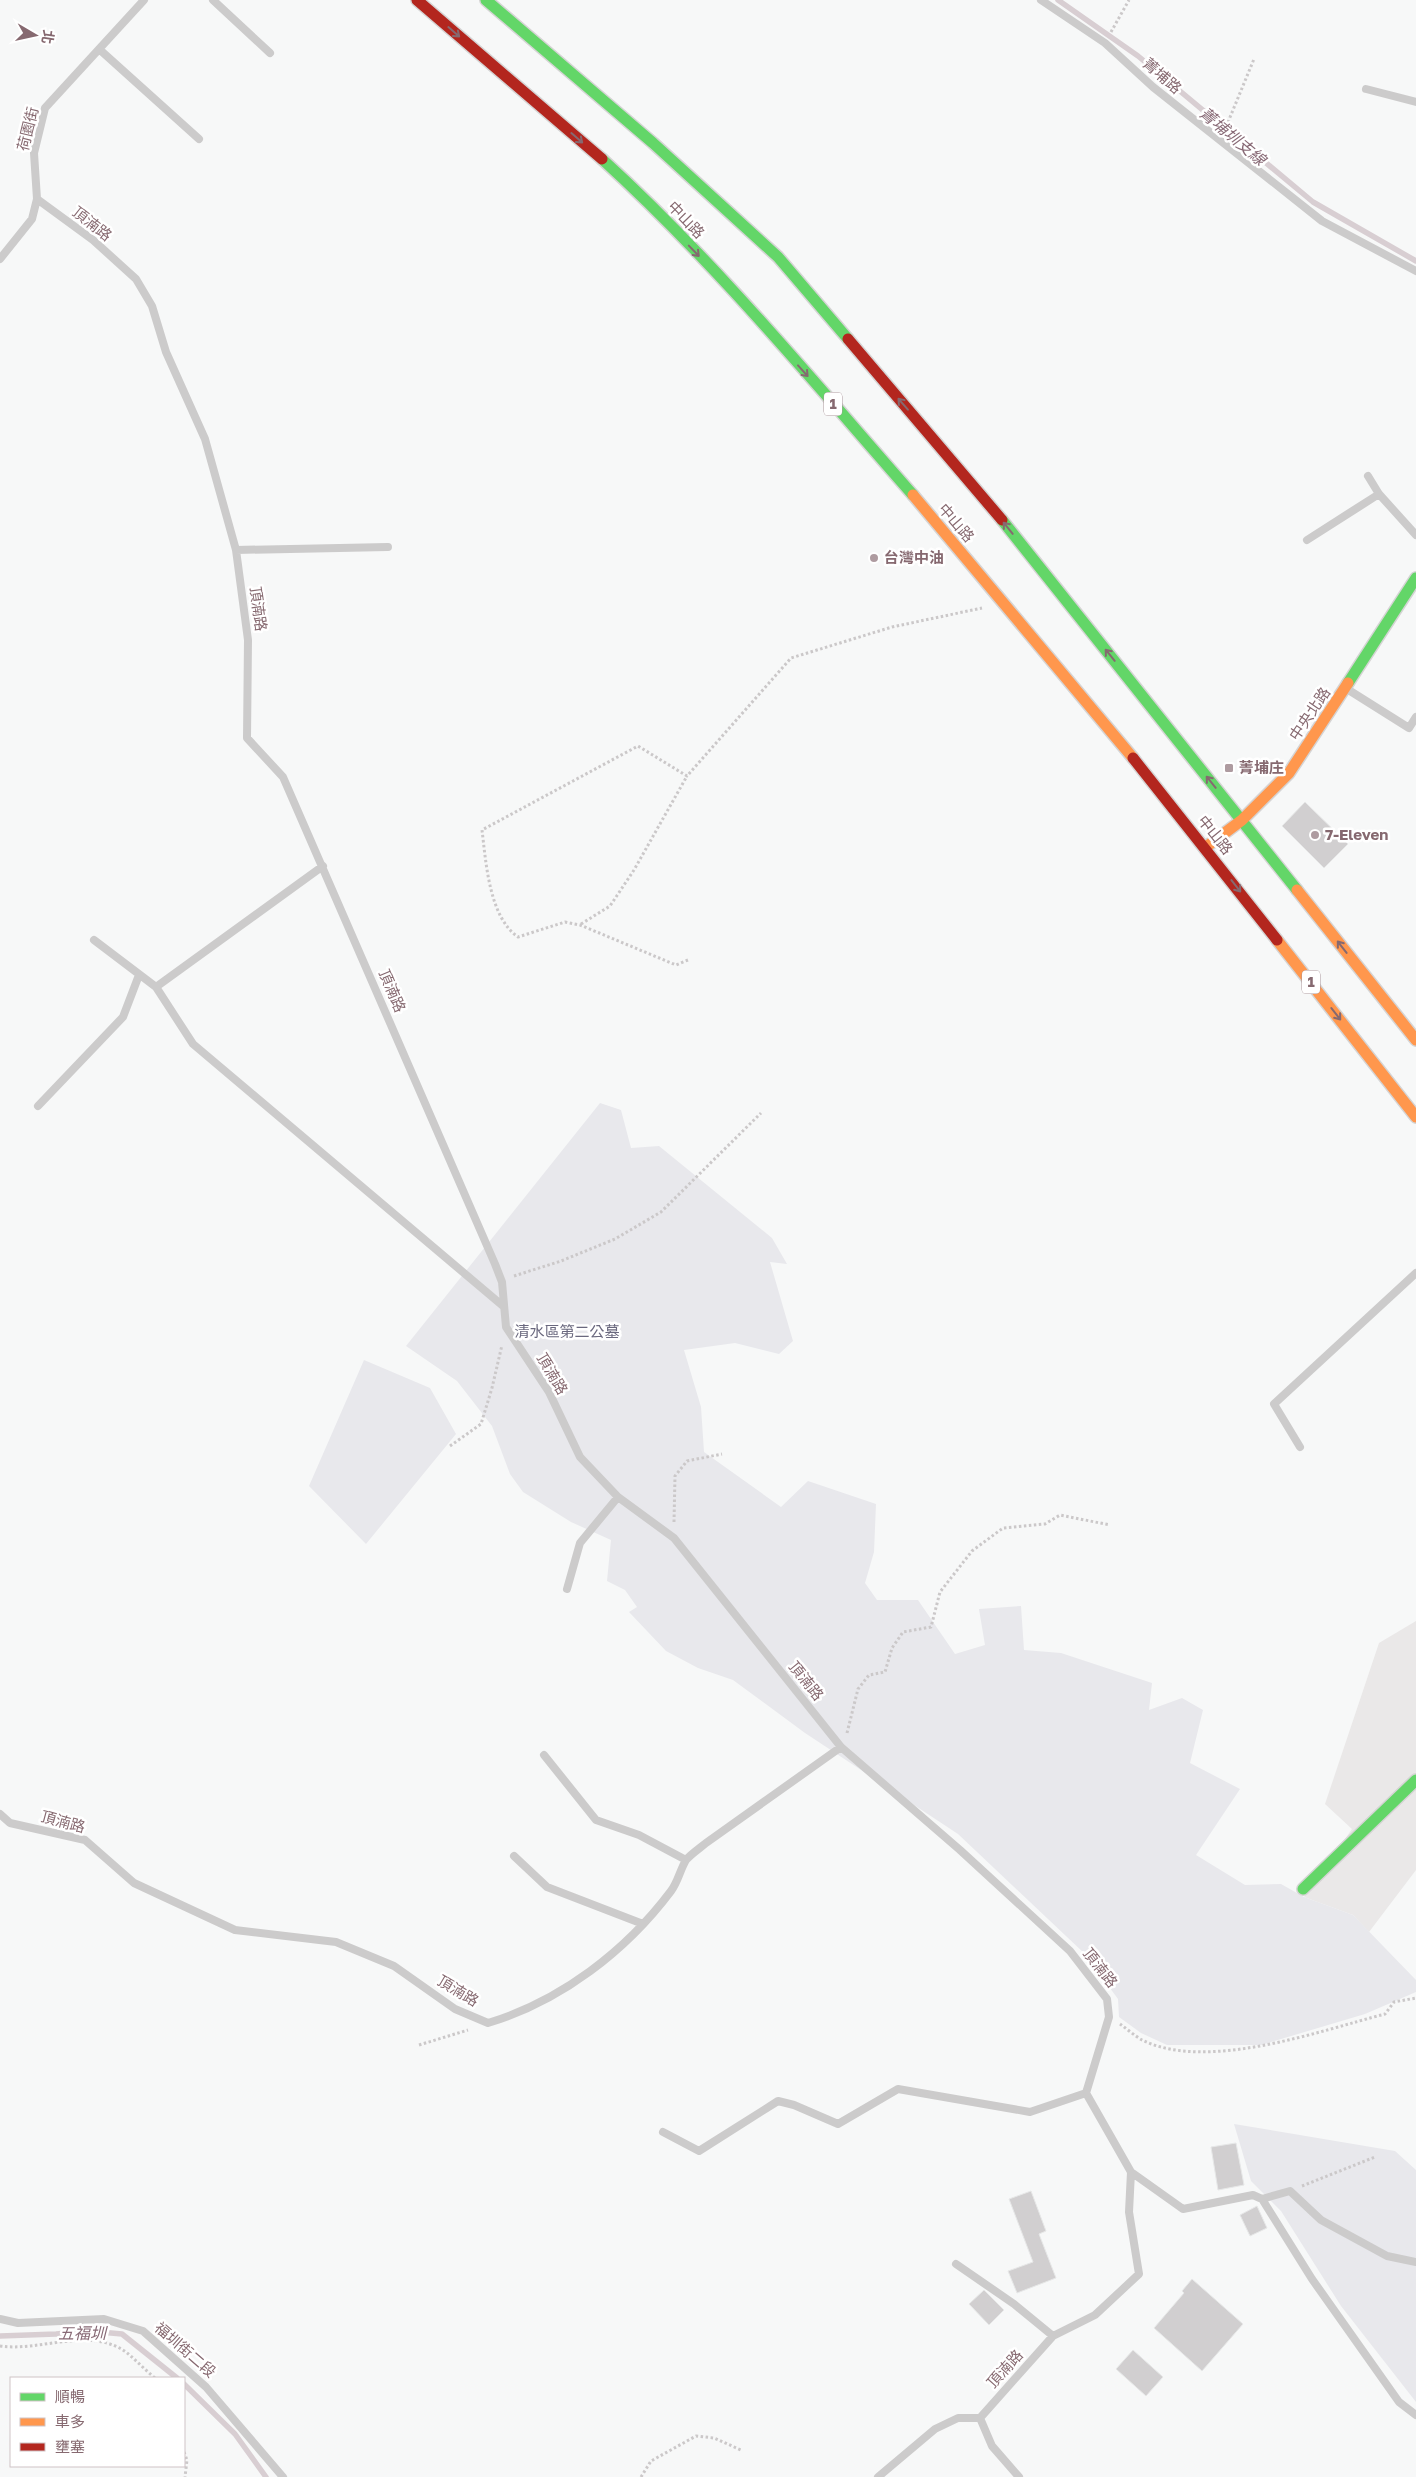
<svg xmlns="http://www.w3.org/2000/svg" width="1416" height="2477" viewBox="0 0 1416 2477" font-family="'Golos Text','Noto Sans TC',sans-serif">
  <rect width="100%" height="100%" fill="#f7f8f8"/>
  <!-- built -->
  <path fill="#eae8e8" d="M1416,1621V1870L1369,1932L1353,1915L1304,1897L1352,1829L1325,1804L1379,1643Z"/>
  <!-- green -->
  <path fill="#e8e8ec" d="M600,1103L621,1110L631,1148L659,1146L772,1238L787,1264L770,1262L793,1341L779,1354L735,1343L684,1350L701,1407L704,1452L781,1507L808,1481L876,1504L874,1552L865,1583L877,1600H918L955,1654L985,1645L979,1609L1021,1606L1024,1650L1061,1653L1152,1683L1149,1710L1182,1698L1203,1710L1190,1763L1240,1789L1196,1855L1245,1885L1281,1884L1304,1897L1353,1915L1416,1980V1992L1365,2014L1261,2045H1167L1141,2033L1119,2017L1118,1999L1085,1954L958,1834L805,1733L733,1680L698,1668L666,1651L629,1612L637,1607L625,1590L607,1581L611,1540L571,1522L523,1492L510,1474L492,1426L457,1381L406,1346Z
    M364,1360L430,1388L456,1434L366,1544L309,1486Z
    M1234,2124L1395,2151L1416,2170V2402L1341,2306L1281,2211L1251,2181Z"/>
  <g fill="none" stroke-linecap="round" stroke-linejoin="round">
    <!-- stream -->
    <path stroke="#d8ced2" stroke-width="5.5" d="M1058,0L1138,56L1313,202L1416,261
      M0,2336L56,2334L89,2331L122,2334L177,2378
      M184,2384L235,2434L266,2477"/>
  </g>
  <!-- building -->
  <path fill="#d1cfd0" stroke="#e7e8e8" d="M1305,802L1348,844L1324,868L1282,826Z
    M1236,2143L1244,2185L1218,2190L1211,2147Z
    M1031,2191L1046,2231L1039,2234L1056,2278L1017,2293L1008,2271L1033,2262L1009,2199Z
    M1257,2206L1267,2228L1250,2236L1240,2215Z
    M1192,2279L1243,2324L1202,2371L1154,2328L1184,2293L1182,2291Z
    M984,2290L1004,2310L989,2325L969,2304Z
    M1133,2350L1163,2377L1146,2396L1116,2369Z"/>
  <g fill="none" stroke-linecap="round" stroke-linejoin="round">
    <!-- fast casing -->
    <g stroke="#d5d4d4" stroke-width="14">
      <path id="fast" d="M486,0L653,143L778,257L848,339
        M602,159C715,262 812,380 913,495
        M1002,520L1297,890
        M1348,683L1416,578
        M1303,1889L1416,1780"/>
    </g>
    <!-- slow casing -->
    <g stroke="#d5d4d4" stroke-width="14">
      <path id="slow" d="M913,495L1133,758
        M1206,847L1242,820L1289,773L1348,683
        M1297,890L1416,1040
        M1277,940L1416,1117"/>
    </g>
    <!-- jam casing -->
    <g stroke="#d5d4d4" stroke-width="14">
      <path id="jam" d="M417,0L602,159
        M848,339L1002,520
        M1133,758L1277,940"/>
    </g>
    <!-- path -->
    <path stroke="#cbc8c9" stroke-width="3" stroke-dasharray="2.5 2.5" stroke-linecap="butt" d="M1111,32L1129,0
      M1226,127L1254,59
      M581,924L610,906L634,870L687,776
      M688,960L676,965L580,925L565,922L518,937C489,917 486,862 482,830L638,746L687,776L791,658L892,627L982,608
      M514,1276L561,1261L615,1239L661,1212L761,1113
      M450,1446L481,1424L492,1388L502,1345
      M674,1522L675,1476L687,1461L722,1454
      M847,1733L858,1689L869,1675L885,1672L892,1648L903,1632L931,1627L940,1592L972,1551L1003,1528L1045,1524L1060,1515L1110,1525
      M1120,2024C1127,2029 1135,2036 1142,2040C1207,2072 1319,2031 1385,2014L1394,2002L1416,1998
      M419,2045L468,2030
      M1302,2186L1375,2157
      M0,2346C40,2352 89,2326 126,2352C136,2360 145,2370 155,2378
      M184,2452L187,2460L185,2477
      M641,2477L651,2461L696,2436L714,2438L741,2450"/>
    <!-- lane -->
    <path stroke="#cccbcb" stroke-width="8" d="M213,0L270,53
      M1041,0L1105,43L1153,87L1322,221L1416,271
      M99,49L199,139
      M1366,89L1416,102
      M37,199L93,240L136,279L152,306L166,352L205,439L236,550L248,640L247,738L283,777L495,1264L502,1282L506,1327L549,1392L580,1457L618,1497L674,1538L841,1747L960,1850L1070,1951L1107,1999L1109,2017L1086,2093L1131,2172L1183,2209L1253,2195L1262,2199L1312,2279L1399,2402L1416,2415
      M0,259L32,219L37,199L34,153L45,108L144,0
      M1368,476L1379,494L1416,535
      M1307,540L1379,494
      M236,550L388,547
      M1347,689L1409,728L1416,717
      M94,940L156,987L193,1044L503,1306
      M156,987L323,866
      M38,1106L123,1017L139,975
      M1300,1447L1274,1404L1416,1273
      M567,1589L580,1543L618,1497
      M544,1755L596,1820L639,1835L686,1860
      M0,1814L10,1823L85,1840L134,1883L235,1930L336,1942L394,1966L455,2009L488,2023C561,2001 626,1951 671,1891C678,1882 680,1870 686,1860C691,1854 700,1848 706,1843L841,1747
      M514,1856L547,1887L643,1924
      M663,2132L699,2151L778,2101L794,2105L838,2124L898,2089L1030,2112L1086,2093
      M1262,2199L1290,2191L1321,2220L1387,2256L1416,2262
      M956,2264L1014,2304L1053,2336
      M0,2319L18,2323L104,2319L143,2331L206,2387L283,2477
      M980,2418L992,2446L1019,2477
      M878,2477L935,2429L958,2418H980L1053,2336L1095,2315L1139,2274L1129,2212L1131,2172"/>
    <!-- fast -->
    <use href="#fast" stroke="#63d668" stroke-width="11"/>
    <!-- slow -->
    <use href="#slow" stroke="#ff974d" stroke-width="11"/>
    <!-- jam -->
    <use href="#jam" stroke="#b3261e" stroke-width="11"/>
  </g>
  <!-- one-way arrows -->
  <defs><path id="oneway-shaft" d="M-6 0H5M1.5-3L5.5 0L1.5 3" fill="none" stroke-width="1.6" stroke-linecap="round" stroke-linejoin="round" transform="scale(1.25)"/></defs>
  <g stroke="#866970">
    <use href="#oneway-shaft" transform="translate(454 32) rotate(41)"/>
    <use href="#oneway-shaft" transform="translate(577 138) rotate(41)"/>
    <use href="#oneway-shaft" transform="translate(694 251) rotate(46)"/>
    <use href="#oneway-shaft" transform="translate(803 371) rotate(48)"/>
    <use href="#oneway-shaft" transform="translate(903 404) rotate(-131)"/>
    <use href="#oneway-shaft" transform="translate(1008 528) rotate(-129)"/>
    <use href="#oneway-shaft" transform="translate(1110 655) rotate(-129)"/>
    <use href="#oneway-shaft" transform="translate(1211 782) rotate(-129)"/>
    <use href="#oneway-shaft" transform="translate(1236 886) rotate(52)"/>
    <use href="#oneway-shaft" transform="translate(1342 947) rotate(-128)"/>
    <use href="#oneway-shaft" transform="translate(1336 1014) rotate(52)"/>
  </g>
  <!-- markers -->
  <g fill="#ae9ba0" stroke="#fff" stroke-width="2">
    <circle cx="874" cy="558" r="5"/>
    <rect x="1224" y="763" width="10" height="10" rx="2.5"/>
    <circle cx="1315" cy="835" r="5"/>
  </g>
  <g text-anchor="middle" stroke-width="5" stroke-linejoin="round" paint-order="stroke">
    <!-- shield labels -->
    <g fill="#fff" stroke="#aa969b" stroke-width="1">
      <rect x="824" y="392.5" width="18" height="23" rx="4"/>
      <rect x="1302" y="970.5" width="18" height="23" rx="4"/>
    </g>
    <g font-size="14" font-weight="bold" fill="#866970">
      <text x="833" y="409">1</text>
      <text x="1311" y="987">1</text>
    </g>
    <!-- street labels -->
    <g font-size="15" fill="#866970" stroke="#fff">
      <text transform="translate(1162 76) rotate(41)" y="5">菁埔路</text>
      <text transform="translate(28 129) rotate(-76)" y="5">荷園街</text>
      <text transform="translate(686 220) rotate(46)" y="5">中山路</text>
      <text transform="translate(92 224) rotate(38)" y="5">頂湳路</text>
      <text transform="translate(956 523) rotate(49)" y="5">中山路</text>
      <text transform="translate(258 609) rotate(82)" y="5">頂湳路</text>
      <text transform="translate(1310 714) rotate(-56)" y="5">中央北路</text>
      <text transform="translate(1215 835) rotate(51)" y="5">中山路</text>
      <text transform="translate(392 991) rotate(67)" y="5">頂湳路</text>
      <text transform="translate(552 1374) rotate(59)" y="5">頂湳路</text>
      <text transform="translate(806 1681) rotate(51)" y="5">頂湳路</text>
      <text transform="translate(63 1822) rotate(15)" y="5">頂湳路</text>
      <text transform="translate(1100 1968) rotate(52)" y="5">頂湳路</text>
      <text transform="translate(458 1991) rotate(31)" y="5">頂湳路</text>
      <text transform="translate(185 2350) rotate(41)" y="5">福圳街二段</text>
      <text transform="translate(1005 2369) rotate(-48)" y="5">頂湳路</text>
    </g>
    <!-- poi labels -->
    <g font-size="15" font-weight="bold" fill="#866970" stroke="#fff" text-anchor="start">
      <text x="884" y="563">台灣中油</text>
      <text x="1239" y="773">菁埔庄</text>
      <text x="1325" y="840">7-Eleven</text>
    </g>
    <!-- park labels -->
    <g font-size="15" fill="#6a687e" stroke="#fff">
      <text x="567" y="1337">清水區第二公墓</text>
    </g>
    <!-- water labels -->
    <g font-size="16" font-style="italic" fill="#886a76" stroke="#fff">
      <text transform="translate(1233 136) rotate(40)" y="6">菁埔圳支線</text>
      <text x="82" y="2339">五福圳</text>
    </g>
  </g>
  <!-- legend -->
  <rect x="10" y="2377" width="175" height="90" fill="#ffffff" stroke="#cfc3c6"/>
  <rect x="20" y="2393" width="25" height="8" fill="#63d668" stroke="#cfc3c6"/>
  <text x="55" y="2402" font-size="15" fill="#866970">順暢</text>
  <rect x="20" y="2418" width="25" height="8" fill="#ff974d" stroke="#cfc3c6"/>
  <text x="55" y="2427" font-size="15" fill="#866970">車多</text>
  <rect x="20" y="2443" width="25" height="8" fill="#b3261e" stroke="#cfc3c6"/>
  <text x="55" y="2452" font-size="15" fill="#866970">壅塞</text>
  <!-- north arrow -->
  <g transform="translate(35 35) rotate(99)" stroke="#ffffff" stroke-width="4" paint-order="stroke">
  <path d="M0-4L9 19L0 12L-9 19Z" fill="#866970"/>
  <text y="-8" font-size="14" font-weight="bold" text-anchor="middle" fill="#866970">北</text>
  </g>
</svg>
